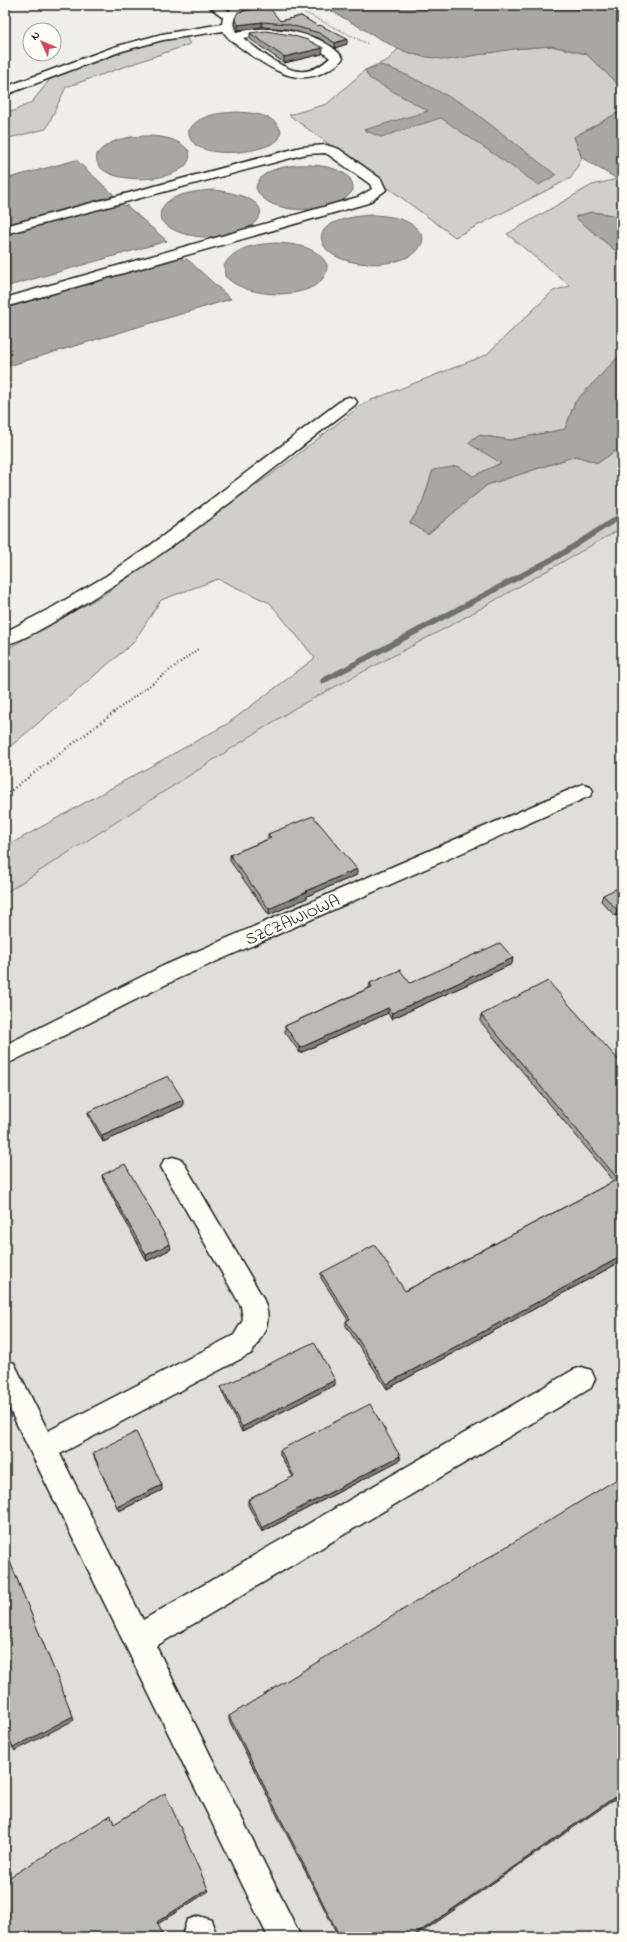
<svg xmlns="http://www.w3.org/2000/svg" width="627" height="1942" viewBox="0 0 627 1942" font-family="'Indie Flower',sans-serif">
  <rect width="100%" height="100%" fill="#f0eeea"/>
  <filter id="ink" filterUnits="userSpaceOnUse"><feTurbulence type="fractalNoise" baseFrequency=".025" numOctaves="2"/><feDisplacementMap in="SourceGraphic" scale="8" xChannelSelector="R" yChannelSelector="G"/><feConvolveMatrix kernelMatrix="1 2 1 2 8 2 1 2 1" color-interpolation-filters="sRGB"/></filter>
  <g filter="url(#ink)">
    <!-- built -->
    <path fill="#e0deda" d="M622,529V1937H5V893L295,708L455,623Z"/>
    <!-- green -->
    <path fill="#d0cfcc" stroke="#767674" d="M186,37L190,44L66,87L46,129L5,139V111H14L32,102L51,78L151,42Z
      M552,46L586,54L622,88V107L619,112L574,137L582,158L571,178L455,237L289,115L327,104L365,70L388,60L398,49L420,56Z
      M617,179L622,182V223C608,211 592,210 575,217L622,256V353L575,402L565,429L510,440L478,435L502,462L473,477L433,470L422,504L410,523L429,533L487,485L576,456L598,463L622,446V528L455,623L295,708L5,893V847L227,724L315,658L270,603L218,579L161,600L133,643L5,751V650L105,594L284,465L364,403L486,355L553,291L570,286L507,234L592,185Z"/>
    <!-- water -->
    <path fill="#a8a7a3" stroke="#706f6d" d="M321,5H622V88L586,54L552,46L513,49L448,60L420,56L398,49Z
      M382,65L409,76L465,105L556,175L539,185L441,118L381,137L364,130L428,111L369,78L365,70Z
      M622,107V182L582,158L574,137L619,112Z
      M237,112C252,113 275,114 281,131L279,139C261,156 185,161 189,130C199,114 221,113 237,112Z
      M143,136C159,136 177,137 189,151C199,186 88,189 97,154C108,140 126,137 143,136Z
      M76,160L114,195H112L114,197L5,227V179Z
      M297,165C313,164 355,166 353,190C339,215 266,218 256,188C259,170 282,167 297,165Z
      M213,190C227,191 281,201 252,225C231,242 179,242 161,220C155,195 196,191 213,190Z
      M120,203L123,206L126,205L167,241L5,287V235Z
      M591,212L613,215L622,223V256L575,217Z
      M374,215C392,216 415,219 423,238C422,249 414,255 403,259C384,267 334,267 323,244C312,220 361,215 374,215Z
      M276,243C294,244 318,246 327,265C328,302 246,301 225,276L224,266C233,247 257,244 276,243Z
      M181,257L183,260L187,259L231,299L5,367V308Z
      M622,353V446L598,463L576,456L487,485L428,534L410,523L422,504L433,470L458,466L473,476L501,463L468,443L478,435L510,440L565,429L575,402Z"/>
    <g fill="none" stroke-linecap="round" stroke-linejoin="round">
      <!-- stream -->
      <path stroke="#706f6d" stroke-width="5.5" d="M323,681L560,555L622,515"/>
      <!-- minor casing -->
      <g stroke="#1c1c1c" stroke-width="3">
        <path id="minor" d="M207,5H220L229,11L235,5H248C240,14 228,19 236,32C246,31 256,28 266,29C291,29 328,37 343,58C339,64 333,68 326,71C297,87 272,69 248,53C239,46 229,41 223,31L163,40L122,51L5,95V87L114,47L162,34L222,24L223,17ZM266,35C289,37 313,42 330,58C322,65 311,73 299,71C282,70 256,48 243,38Z
          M326,145L339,149L381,179L386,190L368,203L5,307V298L358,197L372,189L370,184L329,155L325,153L306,154L5,234V226L301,147Z
          M349,397L355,399L357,402L355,405C265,474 178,549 80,606C60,618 28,639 5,645V632L53,607L106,576L147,548L343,399Z
          M583,784L590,786L593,791L590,796L179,978L5,1065V1045L163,966Z
          M173,1157L182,1160L262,1296C274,1323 265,1329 252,1353L60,1454L143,1620L573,1370L582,1367L591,1370L595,1379L591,1388L156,1646L301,1937H268L5,1400V1360L14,1363L48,1431L234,1335L243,1320L241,1306L161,1167L164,1160Z
          M199,1916L211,1920L217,1937H185L183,1932L187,1920Z"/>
      </g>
      <!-- path-far2 -->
      <path stroke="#1c1c1c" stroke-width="1.5" stroke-dasharray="0.5 1.5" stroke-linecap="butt" d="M289,5L368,44"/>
      <!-- path-far1 -->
      <path stroke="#1c1c1c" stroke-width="2" stroke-dasharray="1 2.5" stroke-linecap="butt" d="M113,713L198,649"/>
      <!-- path -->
      <path stroke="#1c1c1c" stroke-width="2.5" stroke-dasharray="1 3" stroke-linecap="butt" d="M5,795L115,712"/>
      <!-- minor -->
      <use href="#minor" fill="#fdfcf7" fill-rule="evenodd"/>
    </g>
    <!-- wall -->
    <path fill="#a1a09d" stroke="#1c1c1c" d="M301,16L347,44L335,48L319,38L287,29L262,27L238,30L235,24V18L280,21Z
      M250,33L322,54L284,63L250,39Z
      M268,834L357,875L307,896V898L269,915L230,861V855L268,839Z
      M603,895L622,913L615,916L601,901Z
      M512,964L391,1019L388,1013L300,1053L285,1032V1026L369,988L370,983H410Z
      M481,1015L622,1064V1261L387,1389L346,1326V1321L348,1320L321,1278V1273L405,1291L614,1181L480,1021Z
      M183,1106L103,1142L89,1117L88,1112Z
      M102,1175L171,1249L147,1261L103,1180Z
      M335,1385L242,1432L222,1392L221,1387Z
      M280,1450L400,1456V1460L262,1532L248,1505V1500L293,1477L280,1455Z
      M93,1453L162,1490L119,1511L94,1457Z
      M229,1716L415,1937L337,1934L229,1720Z"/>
    <!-- shaded-wall -->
    <path fill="#83827f" stroke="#1c1c1c" d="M262,22V27L238,30V25Z
      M347,39V44L335,48V43Z
      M323,48L322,54L284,63V57Z
      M357,869V875L307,896V898L269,915V909L306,891Z
      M622,908V913L615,916L617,910Z
      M513,958L512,964L391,1019L392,1013Z
      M388,1008V1013L300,1053V1048Z
      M183,1100V1106L103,1142L102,1136Z
      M170,1244L171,1249L147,1261L146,1255Z
      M622,1256V1261L387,1389V1384Z
      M335,1380V1385L242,1432V1427Z
      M400,1456V1460L262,1532V1528Z
      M162,1485V1490L119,1511L117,1507Z
      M10,1562L74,1720L15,1751L13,1748Z
      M622,1792V1794L415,1937H412Z
      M208,1889L209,1891L158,1924L157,1922Z"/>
    <!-- building -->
    <path fill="#bbbab6" stroke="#1c1c1c" d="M269,7L280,21L301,16L318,26L320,25L347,39L335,43L319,33L287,24L262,22L238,25L235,18L238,12Z
      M266,31L291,35L308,40L323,48L284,57L250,33Z
      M313,816L357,869L306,891L307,892L269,909L230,855L271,838L268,834Z
      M622,886V908L617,910L603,895Z
      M500,943L513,958L392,1013L388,1008L300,1048L285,1026L372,987L370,983L400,970L410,983Z
      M548,981L622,1064V1256L387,1384L346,1321L350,1319L321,1273L375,1245L405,1291L618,1179L481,1015Z
      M168,1076L183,1100L102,1136L88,1112Z
      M125,1164L170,1244L146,1255L102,1175Z
      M314,1342L335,1380L242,1427L221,1387Z
      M370,1404L400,1456L262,1528L248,1500L294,1476L280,1450Z
      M136,1432L162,1485L117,1507L93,1453Z
      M622,1476V1792L412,1937H332L338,1933L229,1716Z
      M10,1562L73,1716L13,1748L5,1728V1565Z
      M165,1793L208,1889L157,1922L164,1937H5V1880L111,1815L114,1824Z"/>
  </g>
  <g text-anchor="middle" stroke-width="3" stroke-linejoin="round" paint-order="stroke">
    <!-- street labels -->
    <g font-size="17" fill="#1c1c1c" stroke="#fdfcf7">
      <text transform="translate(292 919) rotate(-24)" y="6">SZCZAWIOWA</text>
    </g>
  </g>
  <!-- margin -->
  <rect width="627" height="1942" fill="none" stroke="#fdfcf7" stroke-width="20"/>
  <rect x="10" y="10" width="607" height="1922" fill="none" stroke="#1c1c1c" stroke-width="1.5" filter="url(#ink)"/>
  <!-- north arrow -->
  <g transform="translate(42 42) rotate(314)"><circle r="19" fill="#fdfcf7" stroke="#a3a29f"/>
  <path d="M0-3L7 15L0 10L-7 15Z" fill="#d1495b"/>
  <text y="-6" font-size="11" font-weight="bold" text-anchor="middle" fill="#1c1c1c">N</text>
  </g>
</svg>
